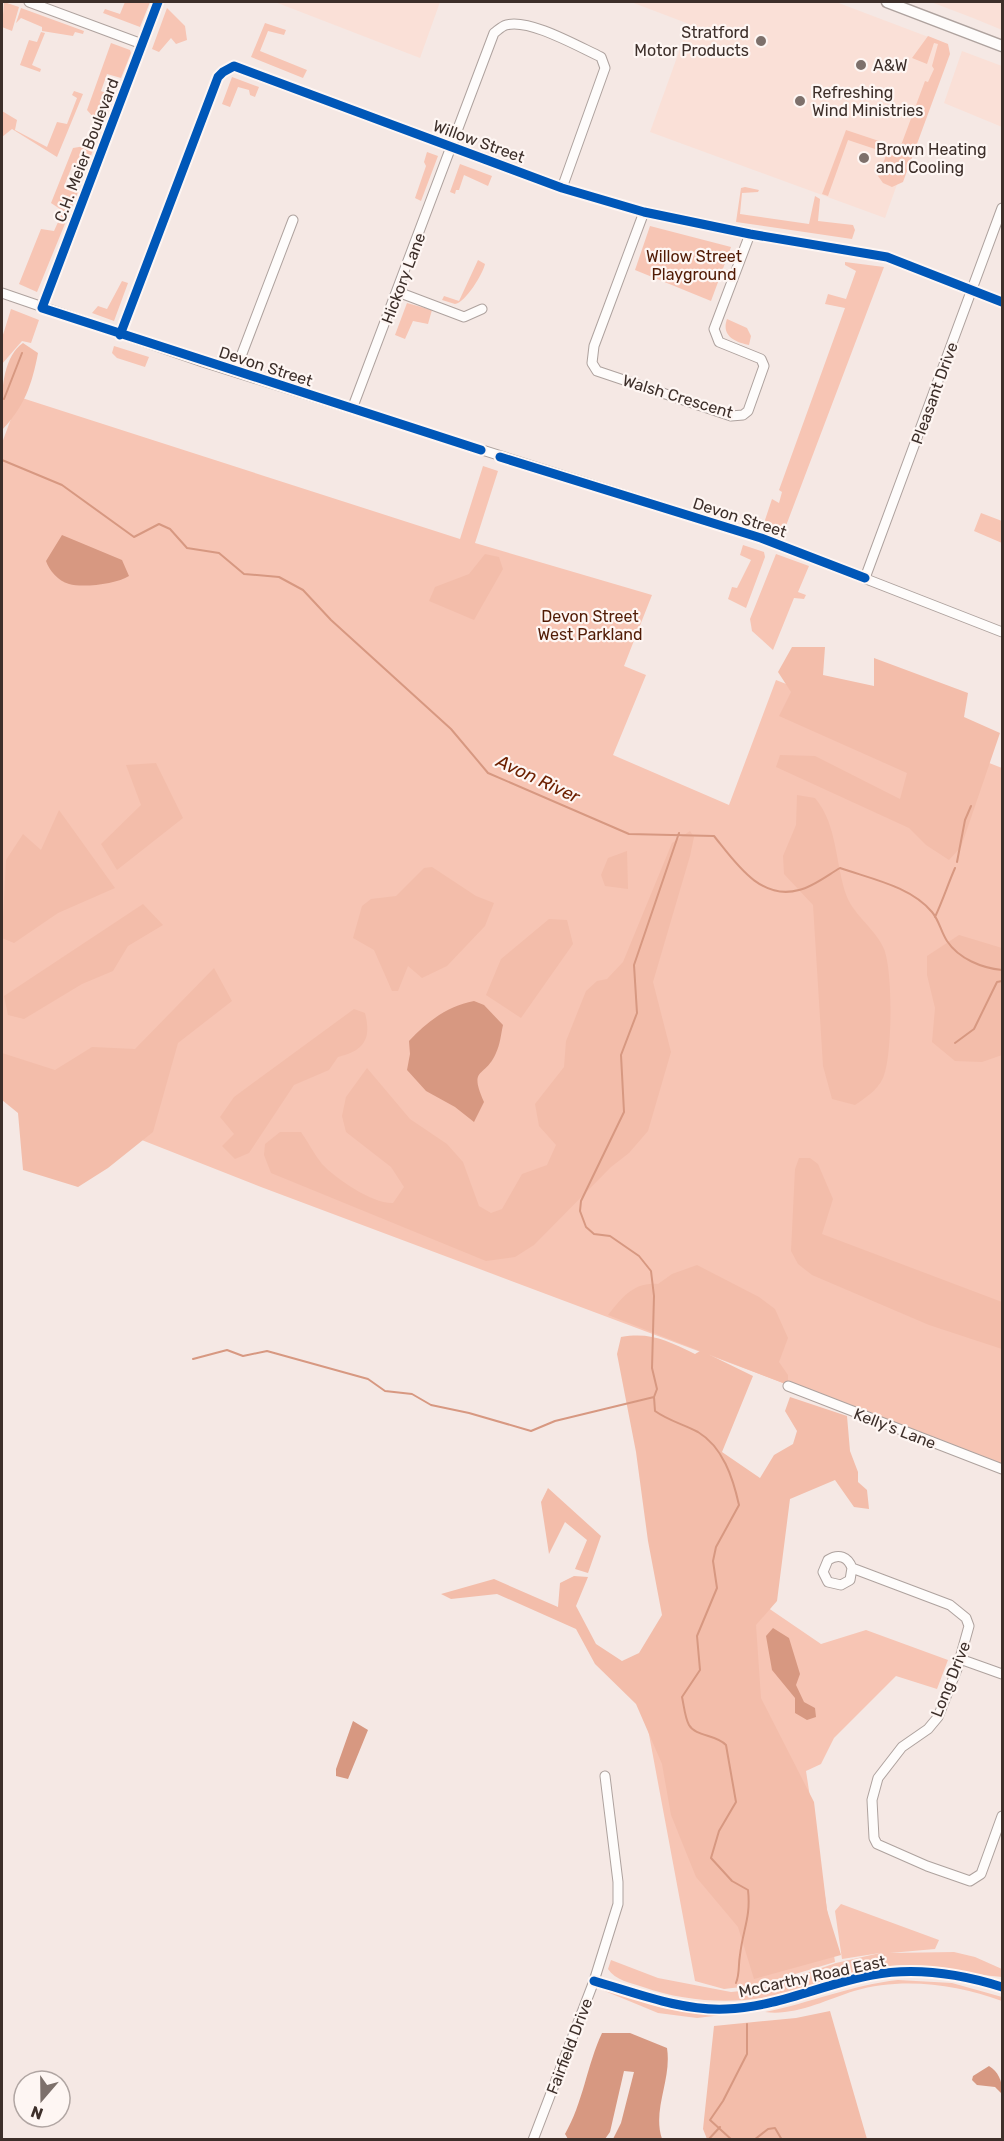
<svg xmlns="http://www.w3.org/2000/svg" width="1004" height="2141" viewBox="0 0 1004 2141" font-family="Rubik,sans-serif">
  <rect width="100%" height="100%" fill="#f5e8e4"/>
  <!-- built -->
  <path fill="#fae0d7" d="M275,2H440L420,58Z
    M631,2H836L947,44L885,218L650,132L689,24Z
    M931,2H1002V30L973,18Z
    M962,51L1002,66V127L944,103Z"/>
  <!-- green -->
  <path fill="#f7c5b4" d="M4,2L19,7L12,31L2,27Z
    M125,2H150L140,27L103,13L105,9L120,14Z
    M21,8L84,31L83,34L75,32L73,36L42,31V27L21,18L16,23Z
    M167,8L185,26L187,40L176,44L171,38L159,52L152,49Z
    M265,23L286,30L284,35L268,31L260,51L307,70L303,78L251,57Z
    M41,32L45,33L32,65L41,69L40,72L20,65L29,40L37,42Z
    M928,36L948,44L950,54L903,182L892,187L883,183L878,176L887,153L848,140L828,196L822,194L846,130L900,148L925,81L928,82L934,69L932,66L938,44L934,43L927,64L912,58Z
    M111,43L130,50L131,53L121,78L107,74L101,91L113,96L86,169L73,164L64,186L78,192L37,292L19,284L41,229L54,231L63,211L51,203L73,148L85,146L95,119L87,110Z
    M232,77L259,87L255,97L250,95L249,90L238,87L230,107L222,104Z
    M74,91L83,94L57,157L12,129L2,137V111L17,120L15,130L47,147L57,122L67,124L77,98L72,95Z
    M427,152L438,156L421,201L415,198L426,166L424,162Z
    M460,164L492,176L488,186L464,175L459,190H456L455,194L450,192Z
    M745,187L759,190L758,192L742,193L740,214L809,224L815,196L820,199L818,221L853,225L855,230L852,239L736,222L741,188Z
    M650,226L731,247L711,301L635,270Z
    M478,260L485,264C483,274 465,303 455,304L442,300L444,296L459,301Z
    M845,262L884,267L784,531L764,523L772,499L779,503L782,492L779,490L845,308L825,304L828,294L846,299L856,271L845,265Z
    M122,281L128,283L114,321L92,313L98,306L107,309Z
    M407,303L432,310L428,324L413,321L405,339L395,335Z
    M11,309L39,320L31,343L22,341L2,364V338Z
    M727,319L747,328L751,336L749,345C735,342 721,336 727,319Z
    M114,346L149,357L145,367L117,358L112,353Z
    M19,397L460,539L483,466L498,471L475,543L652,595L624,666L646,675L613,755L729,805L776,680L1002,768V1465L261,1187L2,1085V443Z
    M981,513L1002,521V543L974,531Z
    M743,545L764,552L765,557L746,608L728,599L732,587L737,588L751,560L740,555Z
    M776,554L809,566L798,592L806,595L804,599L794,598L773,650L752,631L750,619Z
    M755,1599L821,1644L866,1630L948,1660L937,1689L896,1676L834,1738L821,1764L806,1771L835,1962L759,1985L724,1989L695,1981L645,1713Z
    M841,1904L939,1940L935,1949L890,1953L954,1952L975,1957L1002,1969V1977C964,1974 929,1963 889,1966C851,1969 816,1986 779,1995C734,2005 686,2002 643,1987C631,1983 615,1980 608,1969L611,1960L658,1978L731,1992L760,1989L836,1963L880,1953L842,1959L835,1911Z
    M898,1980L952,1983L1002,1997V2001C956,1984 902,1977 854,1991C826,2000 795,2016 765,2012C810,2003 852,1985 898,1980Z
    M600,1989L663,2008L722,2015L697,2018L658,2013Z"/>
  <!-- forest -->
  <path fill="#f3bdaa" d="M23,343L38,353C32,385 24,407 2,430C1,402 0,359 23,343Z
    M485,554L499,557L503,569L474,620L429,601L435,587L469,574Z
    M792,647H825L823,675L874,686V658L968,693L964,717L1000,733L961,847L949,860L926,845L909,828L776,767L780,755L815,756L900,799L907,773L779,716L791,692L778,672Z
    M156,763L183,818L117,870L101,844L141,805L126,765Z
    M797,795L815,798C838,825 835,865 847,897C855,916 876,930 884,949C893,972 892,1048 885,1072C881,1088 868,1096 855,1105L832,1099L823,1066L813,905L784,874L783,856L796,825Z
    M59,810L115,888L58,913L14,943L2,938L6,860L23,834L41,850Z
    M690,831L694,837L690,856L653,982L671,1052L648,1131L629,1153L611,1167L534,1245L515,1257L486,1261L271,1173L264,1155L265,1144L280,1132H301C308,1142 314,1154 322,1164C336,1179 373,1204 393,1203L404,1187L391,1167L346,1132L342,1116L346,1097L367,1068L410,1119L447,1144L463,1162L479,1206L491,1213L502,1209L522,1174L547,1165L556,1145L539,1126L535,1104L564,1067L566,1041L586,991L597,981L607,979L623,962L672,843Z
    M627,851L628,889L605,886L601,875L608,858Z
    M432,867L476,896L494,903L485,926L447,966L422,978L408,966L398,991H392L374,950L353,938L362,906L371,899L396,896L424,868Z
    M143,904L163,925L128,946L113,971L82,984L24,1019L8,1015L4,996Z
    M549,919L567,920L573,944L521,1018L486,995L501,959Z
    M959,935L1002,948V1055L982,1062L955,1061L932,1042L935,1008L927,975V956Z
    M214,968L232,1001L178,1043L153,1132L108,1168L78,1187L23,1170L18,1113L2,1100V1053L55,1070L92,1047L135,1049Z
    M354,1009L365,1013C372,1040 363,1051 338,1057L329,1070L294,1085L249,1153L235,1159L222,1146L234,1134L220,1117L234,1097Z
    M799,1158H810L818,1164L833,1199L822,1234L1002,1302V1349L929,1325L812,1275L798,1264L791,1251L795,1169Z
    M697,1265L759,1297L775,1309L788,1338L779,1362L788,1375V1385L708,1354L753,1376L722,1452L760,1478L774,1455L793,1444L797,1431L785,1411L790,1397L847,1416L850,1451L858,1472V1482L867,1490L869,1509L854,1507L835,1480L790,1499L777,1601L756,1625L761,1698L814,1802L827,1910L841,1955L754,1979L738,1927L696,1877L671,1815L662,1764L636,1704L595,1664L576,1629L497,1594L451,1599L441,1594L494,1579L558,1607L560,1583L574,1576L588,1577L576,1606L596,1644L622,1661L639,1653L662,1615L648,1541L636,1452L617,1354L621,1337C652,1332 667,1341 695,1354L700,1351L608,1315C622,1298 633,1282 658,1284L672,1274Z
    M548,1488L601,1536L588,1573L575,1569L587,1540L565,1522L549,1554L541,1502Z
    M830,2011L867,2139H707L703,2129L714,2026L796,2018Z"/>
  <!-- water -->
  <path fill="#d79881" d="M62,535L122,560L129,576C117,584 83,588 69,584C58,581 49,570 46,561Z
    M474,1001L484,1005L503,1025C501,1034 500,1045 496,1053C485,1079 468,1066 484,1102L474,1122L455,1107L426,1091L407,1070L410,1054L409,1041C427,1022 447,1006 474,1001Z
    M773,1628L789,1638L800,1674L796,1685L804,1702L815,1708L816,1717L807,1720L795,1713V1698L772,1670L766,1636Z
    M353,1721L368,1730L348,1779L336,1776V1769Z
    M602,2033H630L667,2048C672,2080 652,2109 662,2139H613L621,2123L634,2072L624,2071L610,2132L605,2139H568L565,2134C583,2103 587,2065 602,2033Z
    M989,2066C999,2072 1003,2083 1002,2094L995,2087L977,2085L972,2080L973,2076Z"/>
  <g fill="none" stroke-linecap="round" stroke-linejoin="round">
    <!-- stream -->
    <path stroke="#d79881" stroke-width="2" d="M4,399L22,353
      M2,460L62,485L134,537L159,524L170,529L187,548L219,553L244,574L279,577L303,590L331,620L451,729L488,773L629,834L714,836C735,862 760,901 799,890C813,887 828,875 840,868C871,879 910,886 932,912C939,920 941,932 947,941C959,959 982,968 1002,970
      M679,833L634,965L637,1013L621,1055L624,1112L581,1201L580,1211L586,1227L594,1234L610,1236L639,1256L651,1271L654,1296L652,1368L657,1389L654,1397L655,1411C669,1421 683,1424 698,1432C723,1447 733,1478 739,1505L716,1547L713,1561L717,1588L697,1636L700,1670L682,1697C684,1706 685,1718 689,1725C696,1737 716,1734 726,1745L736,1802L719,1831L711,1858L732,1881L748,1890C751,1917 743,1929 740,1955C738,1966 740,1973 736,1983
      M957,862L965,820L971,806
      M935,917C943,900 948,884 955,868
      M955,1043L974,1029L997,982L1002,981
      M193,1359L227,1350L243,1356L267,1351L368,1379L385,1391L412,1394L431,1405L469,1413L531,1431L555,1421L654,1397
      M708,2140L720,2127
      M732,2140L710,2120L723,2101L747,2054V2024
      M754,2140L768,2129L775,2128L782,2140"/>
    <!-- minor casing -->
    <g stroke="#aea29e" stroke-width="11">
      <path id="minor" d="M29,2L142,44
        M644,212L594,346L592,363L597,371L731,416L743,415L748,411L764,366L761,359L719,342L714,329L750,234
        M398,292L464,317L482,309
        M2,293L203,362L761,538L1002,632
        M42,308L158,2
        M120,335L218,77L223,72L234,66L562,188L644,212L750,234L887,257L1002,302
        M235,372L293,220
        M352,409L494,33C497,31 502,26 506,25C529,18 579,47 601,57L605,68L562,188
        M865,578L1002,208
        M788,1386L1002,1469
        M852,1568L850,1580L841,1585L828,1582L823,1572L828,1560C839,1553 848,1557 852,1568L950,1605L966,1618L969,1626L957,1669L938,1717L928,1729L902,1747L878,1778L872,1800L874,1838L877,1844L927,1866L970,1881L981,1874L1002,1816
        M960,1659L1002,1674
        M594,1981C636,1993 681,2011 726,2009C778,2007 823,1984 872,1975C915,1967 961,1974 1002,1987
        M533,2140L594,1981L618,1904V1882L605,1776"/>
    </g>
    <!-- major casing -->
    <g stroke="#aea29e" stroke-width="13">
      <path id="major" d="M887,2L1002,46"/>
    </g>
    <!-- minor -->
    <use href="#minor" stroke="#fefcfb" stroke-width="9"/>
    <!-- major -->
    <use href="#major" stroke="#fefcfb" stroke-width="10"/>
    <!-- cycleway casing -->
    <g stroke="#fef6f3" stroke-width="13">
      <path id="cycleway" d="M158,2L42,308L481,450
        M120,335L218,77L223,72L234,66L562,188L644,212L750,234L887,257L1002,302
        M500,457L761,538L865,578
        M594,1981C636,1993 681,2011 726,2009C778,2007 823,1984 872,1975C915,1967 961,1974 1002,1987"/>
    </g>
    <!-- cycleway -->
    <use href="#cycleway" stroke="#0057b8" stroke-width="9"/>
  </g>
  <!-- markers -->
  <g fill="#7d706b" stroke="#fef6f3" stroke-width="2">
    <circle cx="761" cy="41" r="6"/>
    <circle cx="861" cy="65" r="6"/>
    <circle cx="800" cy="101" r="6"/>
    <circle cx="864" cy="158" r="6"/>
  </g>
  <g text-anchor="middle" stroke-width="4.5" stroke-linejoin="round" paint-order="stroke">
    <!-- poi labels -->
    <g font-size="16" fill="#3d2f2a" stroke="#fef6f3" text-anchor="start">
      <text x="749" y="38" text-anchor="end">Stratford<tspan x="749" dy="18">Motor Products</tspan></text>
      <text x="873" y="71">A&amp;W</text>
      <text x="812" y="98">Refreshing<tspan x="812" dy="18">Wind Ministries</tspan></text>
      <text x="876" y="155">Brown Heating<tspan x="876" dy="18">and Cooling</tspan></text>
    </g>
    <!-- street labels -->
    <g font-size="16" fill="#3d2f2a" stroke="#fef6f3">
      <text transform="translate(479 141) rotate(20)" y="6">Willow Street</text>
      <text transform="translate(86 150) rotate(-69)" y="6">C.H. Meier Boulevard</text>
      <text transform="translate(403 278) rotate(-69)" y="6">Hickory Lane</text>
      <text transform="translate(266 366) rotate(18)" y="6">Devon Street</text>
      <text transform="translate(934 393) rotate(-70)" y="6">Pleasant Drive</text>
      <text transform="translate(678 396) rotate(17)" y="6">Walsh Crescent</text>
      <text transform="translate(740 517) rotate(18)" y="6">Devon Street</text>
      <text transform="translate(895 1428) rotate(21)" y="6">Kelly's Lane</text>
      <text transform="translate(950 1679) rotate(-68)" y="6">Long Drive</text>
      <text transform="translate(812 1976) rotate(-12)" y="6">McCarthy Road East</text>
      <text transform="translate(569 2046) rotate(-69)" y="6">Fairfield Drive</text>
    </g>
    <!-- park labels -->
    <g font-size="16" fill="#511b05" stroke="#fef6f3">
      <text x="694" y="262">Willow Street<tspan x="694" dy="18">Playground</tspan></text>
      <text x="590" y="622">Devon Street<tspan x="590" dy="18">West Parkland</tspan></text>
    </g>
    <!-- water labels -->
    <g font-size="18" font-style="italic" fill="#6d2000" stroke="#fef6f3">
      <text transform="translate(538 779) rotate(25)" y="6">Avon River</text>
    </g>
  </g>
  <!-- border -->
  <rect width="1004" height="2141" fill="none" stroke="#3d2f2a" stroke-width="6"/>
  <!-- north arrow -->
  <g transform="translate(42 2099) rotate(200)"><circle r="28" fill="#fef6f3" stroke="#b1a6a3" stroke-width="1.5"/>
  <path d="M0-4.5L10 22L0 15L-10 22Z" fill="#7d706b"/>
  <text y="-9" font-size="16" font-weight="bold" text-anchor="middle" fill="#3d2f2a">N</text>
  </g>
</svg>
